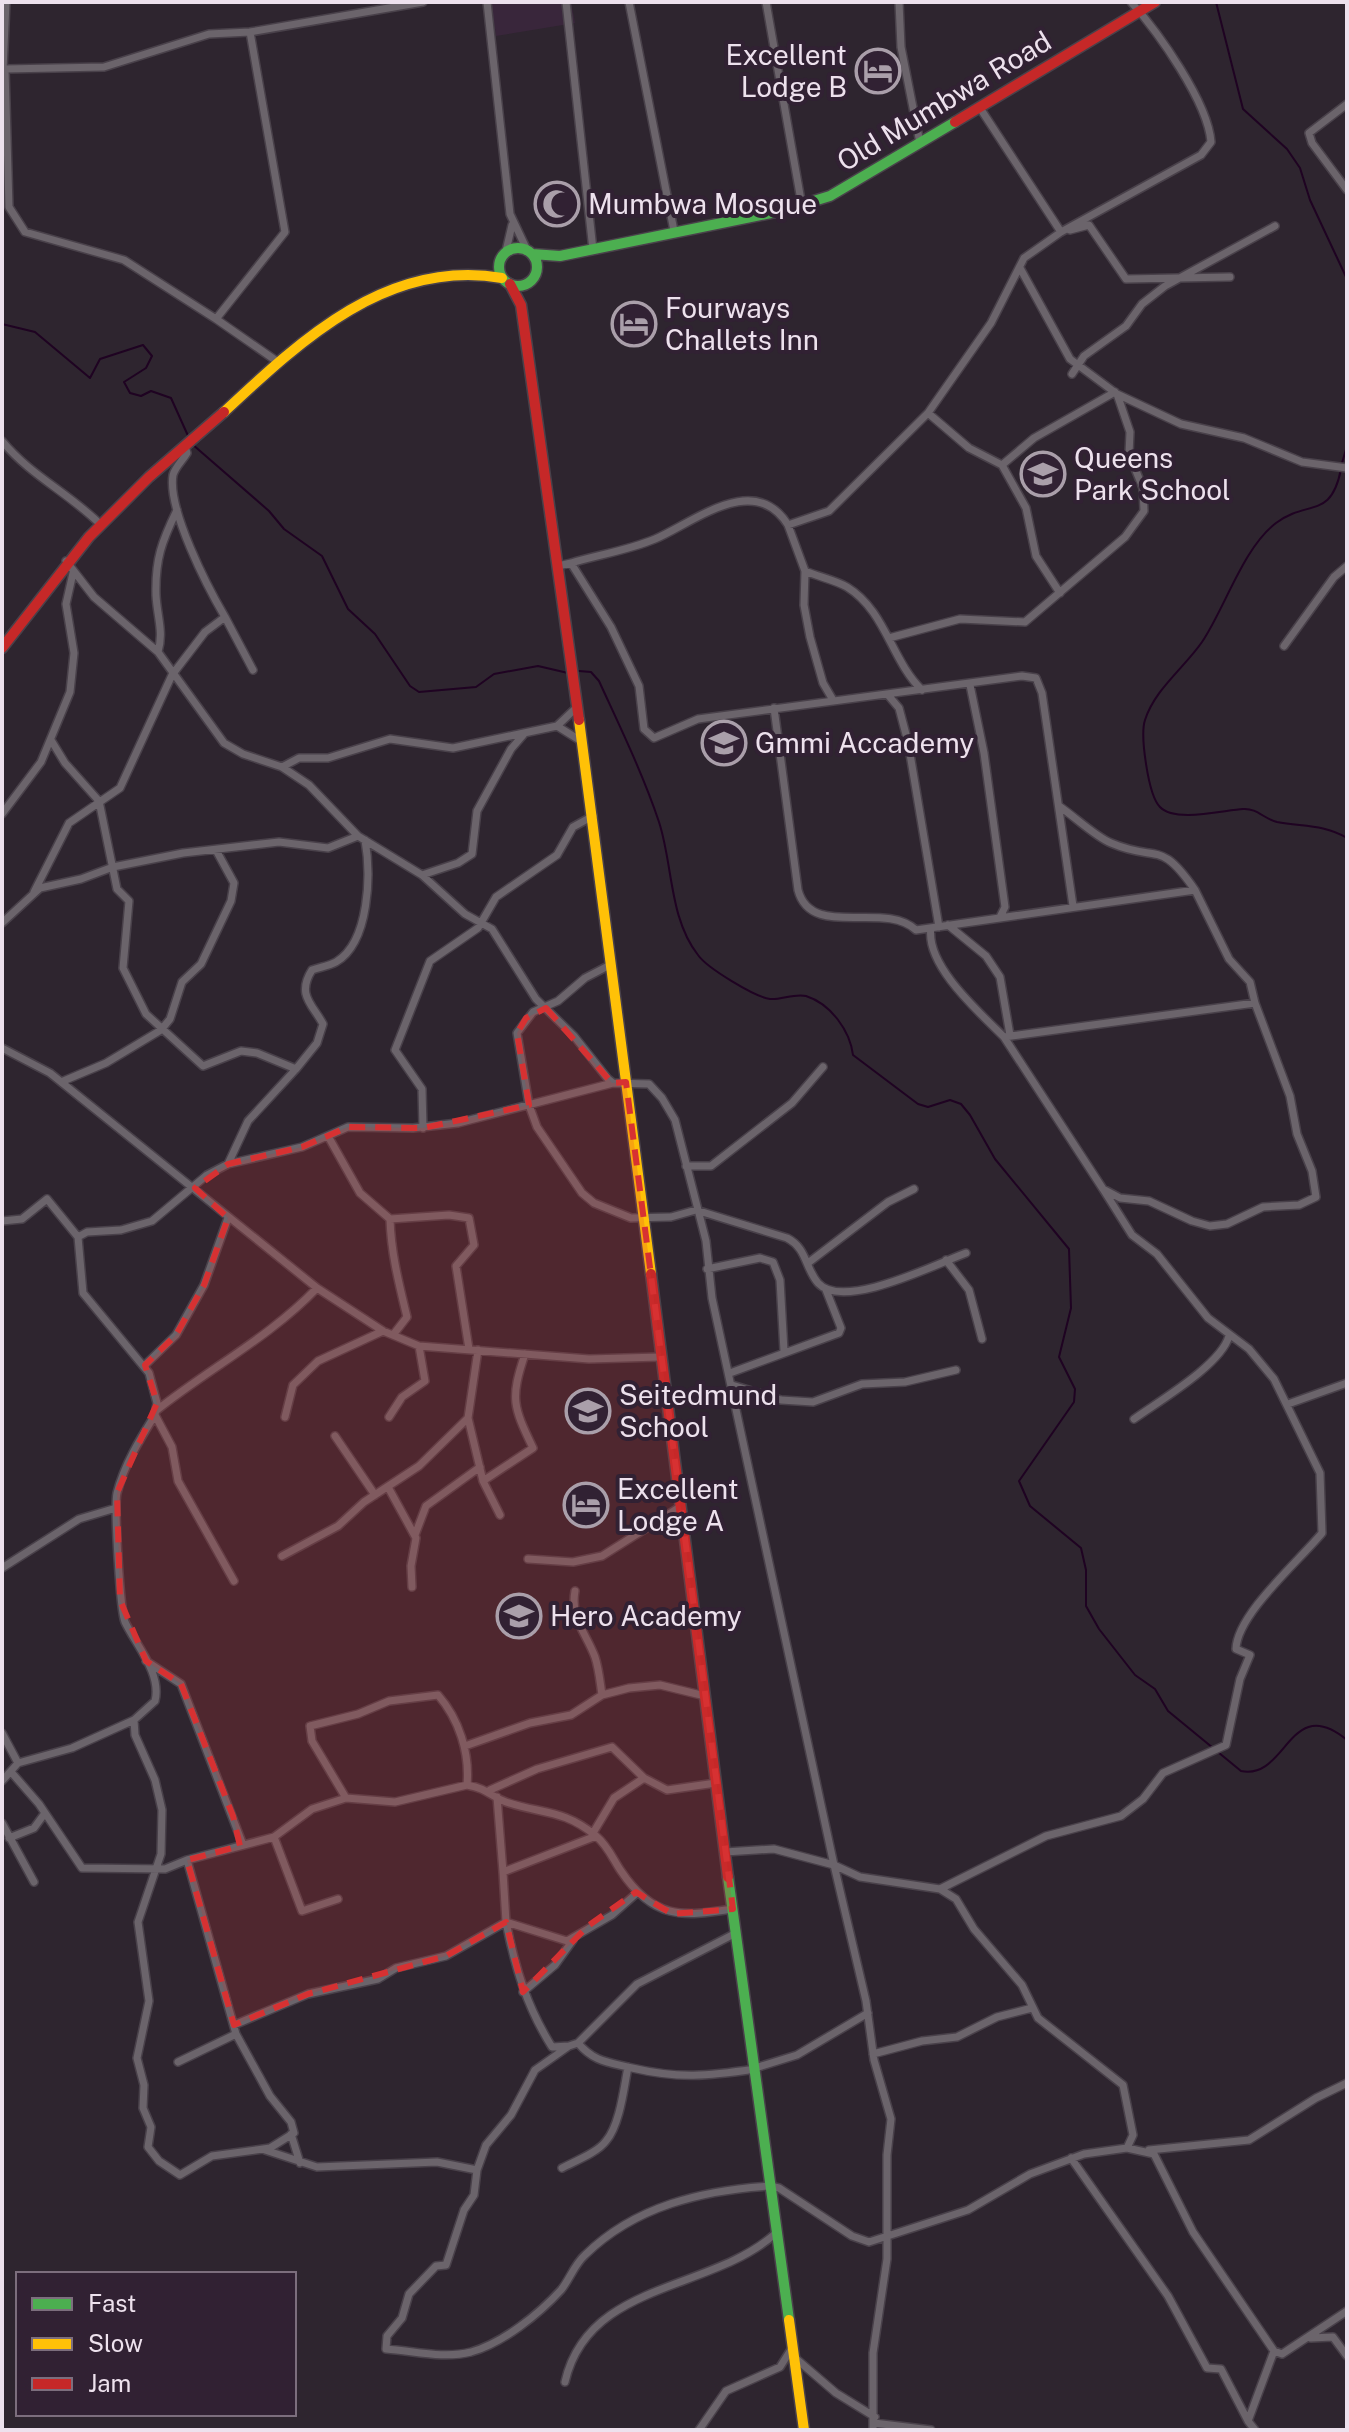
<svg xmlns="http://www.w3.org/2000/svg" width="1349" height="2432" viewBox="0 0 1349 2432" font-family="'Public Sans',sans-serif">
  <rect width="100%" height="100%" fill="#2e252f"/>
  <!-- built -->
  <path fill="#39263b" d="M491,2H571L575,23L496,36Z"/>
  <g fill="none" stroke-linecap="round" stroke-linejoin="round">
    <!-- stream -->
    <path stroke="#1f0322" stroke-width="2" d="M1216,2L1243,109L1287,149L1300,168L1310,200L1347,279
      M2,324L35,332L90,378L100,359L143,345L152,356L146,368L124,382L130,393L141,396L151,391L171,398L189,438
      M192,444L269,511L284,529L322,556L348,609L375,634L410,686L419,692L476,687L494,674L538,666L568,673
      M1342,463L1347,446
      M1341,469C1331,520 1308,499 1276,523C1243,548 1225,608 1202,642C1184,668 1155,689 1145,720C1140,735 1148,795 1160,807C1175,823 1224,810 1243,809C1257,808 1264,819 1277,822C1302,827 1323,824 1347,838
      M579,671L591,672L599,681C620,727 643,774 659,822C673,865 669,918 698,955C707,968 755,997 770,999C781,1000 795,993 806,996C831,1004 850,1031 853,1055L918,1104L928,1107L950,1100L961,1104L970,1115L995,1159L1069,1249L1071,1308L1059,1357L1075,1389L1074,1402L1019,1481L1030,1506L1081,1548L1086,1570V1606L1099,1629L1135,1675L1155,1689L1168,1711L1241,1771C1287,1781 1289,1692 1347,1740"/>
    <!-- street casing -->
    <g stroke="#49414a" stroke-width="10">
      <path id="street" d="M487,2L510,214L527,250
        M566,2L593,250
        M629,2L674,231
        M766,2L802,206
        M899,2L901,47L920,143
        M250,32L285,232L216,319L278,362
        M3,70L6,2
        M1347,104L1309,133L1312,143L1347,190
        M1070,230L1089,225L1126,279L1230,277
        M1061,232L1201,155L1211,142C1208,102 1158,32 1131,2
        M506,251L512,225
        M216,319L124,260L25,232L9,207L5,69L104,67L209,34L250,32L423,2
        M1072,374L1084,356L1126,326L1142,304L1165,286L1275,226
        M1117,394L1181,424L1244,438L1302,462L1347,468
        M928,413L969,448L1002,465L1026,508L1036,556L1060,593
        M2,441C31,476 69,493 101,525
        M1002,465L1034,438L1115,392
        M788,525L805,571L804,605L810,637L823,683L833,700
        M66,561L94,597L158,652L224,743L243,754L282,767L309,785L358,836L422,875L465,914L492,929L536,999L574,1036L608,1079L613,1083L649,1084L662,1098L675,1120L706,1241L712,1298L834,1865L774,1849L725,1852
        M571,563C598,555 629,550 655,539C694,522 755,471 788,525L829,511L928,413L991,323L1024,258L1061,232L980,108
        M558,566L571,563L611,627L639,686L644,729L654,738L698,719L1022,676L1036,678L1042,693L1073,906
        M805,571C819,577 835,580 847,587C886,611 891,660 922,690
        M225,617L253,670
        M889,638L960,619L1025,622L1125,537L1144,511L1143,488L1129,454L1130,432L1117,394L1070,359L1020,268
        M1284,646L1334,577L1347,566
        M158,652C164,632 157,616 156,595C155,559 162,541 177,510
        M970,685L984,753L1005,907L1000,917
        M888,695L899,708L908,742L939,927
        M774,708L798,890C811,940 884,900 916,930L1195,890L1229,959L1250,982L1255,1003L1004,1037C979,1012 925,965 931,928
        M557,726L581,741
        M51,740L65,763L99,801L117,889L129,901L123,968L146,1014L203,1066L241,1051L257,1053L296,1069L248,1121L228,1164
        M282,767L299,758H328L390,739L453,748L557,726L576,708
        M1059,806C1075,817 1096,837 1111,843C1158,863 1159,838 1195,890
        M2,814L41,762L70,692L74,653L66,604L73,573
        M422,875L458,863L472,854L477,811L511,749L524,734
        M34,892L69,823L120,788L172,675L205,632L225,617C208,588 167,509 173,475C175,467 183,460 187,453L185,446
        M2,923L40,888L81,879L113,867L183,853L279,842L328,848L358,836
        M948,925L986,956L1000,977L1010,1035
        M610,965L585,978L558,1001L533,1012L517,1033L529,1105L537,1127L582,1193L594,1203L631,1218L671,1217L696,1210L787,1238C807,1248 805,1268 818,1283C843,1311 936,1264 966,1253
        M1004,1037L1103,1189L1120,1198L1149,1201L1192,1221L1210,1226L1227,1224L1263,1207L1299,1205L1316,1197L1312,1171L1297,1134L1290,1096L1255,1003
        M2,1048L50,1073L317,1288L383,1331L419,1346L589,1359L660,1357
        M296,1069L317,1043L323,1024C313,1005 296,995 312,970C320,967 329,966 336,962C370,942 371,873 365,840
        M61,1082L106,1063L161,1030L170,1019L182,982L201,964L231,901L234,883L216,850
        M423,1128L422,1089L395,1050L430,961L478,928L496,897L557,855L573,827L593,816
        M328,1136L360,1193L390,1219C391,1253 399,1284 407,1317L393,1335
        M686,1166H711L792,1103L823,1067
        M390,1219L449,1215L469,1218L474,1245L456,1266L469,1349
        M2,1221L22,1219L47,1199L78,1237L83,1293L149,1373L157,1403L155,1415L172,1447L178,1481L234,1581
        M78,1237L87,1232L121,1230L152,1221L207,1175L228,1164L302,1147L348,1127L413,1128L458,1123L613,1083
        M946,1260L969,1290L982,1339
        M808,1263L888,1202L914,1189
        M707,1269L760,1258L773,1262L780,1280L784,1351
        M145,1365L176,1335L204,1285L228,1218
        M730,1373L839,1333L841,1328L826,1290
        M732,1385L781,1400L813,1402L862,1384L905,1382L956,1370
        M1288,1404L1347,1383
        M157,1410C210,1368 270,1337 317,1288
        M155,1415C140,1439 124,1465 117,1493C114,1506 120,1610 125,1622C136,1645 162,1674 155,1701L134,1720L135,1735L155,1780L162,1810L161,1854L138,1922L149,2001L137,2058L144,2085L143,2108L151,2127L148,2147L159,2161L180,2175L212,2156L270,2148L294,2133L291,2122L270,2096L236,2034
        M285,1417L293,1385L318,1361L383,1331
        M389,1417L402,1397L425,1381L419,1346
        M468,1418L483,1481L500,1515
        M1134,1419C1159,1401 1221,1365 1229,1336
        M335,1436L375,1495
        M483,1481L533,1448C513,1406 510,1399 525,1354
        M388,1487L416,1538L411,1566L412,1587
        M415,1535L426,1506L480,1467
        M282,1556L338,1526L364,1502L419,1466L468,1418L478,1350
        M528,1559L573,1562L602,1556L680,1507
        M2,1568L79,1519L116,1508
        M575,1591C570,1618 586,1633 595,1657C599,1669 600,1682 602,1695
        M146,1661L181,1684L243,1845
        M2,1733L18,1763L2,1781
        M465,1746L530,1723L571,1715L602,1695L629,1688L660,1685L705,1696
        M18,1763L72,1748L134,1720
        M12,1773L39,1804L82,1868L165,1869L187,1860L274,1837L312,1809L346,1798L395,1802L467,1785C470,1753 459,1719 438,1695L389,1701L358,1714L310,1726L312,1741L346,1798
        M467,1785C489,1789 489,1796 506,1802C541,1814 564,1809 596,1836C608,1846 613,1859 621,1871C653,1919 681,1917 733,1909
        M490,1790L537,1769L612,1747L644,1778L667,1790L716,1783
        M497,1797L503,1872L596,1836
        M2,1823L34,1882
        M593,1833L614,1798L644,1778
        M274,1837L302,1911L338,1899
        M9,1838L34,1828L45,1813
        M834,1865L860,1877L940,1889L1046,1836L1121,1816L1143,1799L1163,1773L1226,1745L1240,1679L1250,1655L1236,1649C1237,1614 1300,1560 1322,1533L1320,1473L1274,1379L1249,1349L1208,1318L1157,1254L1132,1235L1103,1189
        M834,1865L866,2001L874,2060L891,2119L887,2155V2259L873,2353V2430
        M503,1872L506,1922L567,1941L612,1915L638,1892
        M940,1889L956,1899L974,1929L1022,1985L1038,2018L1123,2085L1133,2135L1127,2148
        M523,1992L555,1965L573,1940
        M234,2025L308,1994L378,1979L396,1968L446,1956L506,1922C515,1968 527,2007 552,2047L569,2046L535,2070L511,2115L486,2145L477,2170L474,2195L464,2210L446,2265L436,2266L409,2294L402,2318L387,2336L386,2349C415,2351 443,2359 471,2352C503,2343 539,2314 561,2290C570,2279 574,2265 585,2255C635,2206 703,2190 770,2186L779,2188L852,2236L869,2242L968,2210L1030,2174L1084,2154L1127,2148L1154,2154L1193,2232L1274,2351L1282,2354L1347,2311
        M578,2043C594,2062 608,2062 632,2068C679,2079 708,2076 755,2069
        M569,2046L578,2043L637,1984L736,1933
        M873,2054L922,2041L957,2037L997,2017L1032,2008
        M178,2062L236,2034L187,1860
        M755,2068L797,2055L868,2013
        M291,2134L300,2163
        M265,2150L317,2167L437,2162L477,2170
        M1149,2150L1249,2140L1316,2098L1347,2083
        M1071,2158L1168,2296L1207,2368L1221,2369L1248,2421
        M562,2168C575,2161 597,2153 606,2141C620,2125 624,2087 628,2067
        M1311,2338L1333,2337L1347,2356
        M794,2357L836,2393L875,2417
        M565,2382C588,2281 711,2292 776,2233
        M874,2423L931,2430
        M699,2430L726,2391L780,2367L792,2348
        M1255,2430L1248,2421L1274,2351"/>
    </g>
    <!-- fast casing -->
    <g stroke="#49414a" stroke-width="13">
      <path id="fast" d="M499 267a19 19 0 1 1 38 0a19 19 0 1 1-38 0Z
        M532,254L560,256L781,211L830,196L955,122
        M728,1877L789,2320"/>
    </g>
    <!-- slow casing -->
    <g stroke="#49414a" stroke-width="13">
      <path id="slow" d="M224,412C301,340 388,258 502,278
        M579,720L651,1274
        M789,2320L804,2430"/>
    </g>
    <!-- jam casing -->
    <g stroke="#49414a" stroke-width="13">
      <path id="jam" d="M955,122L1155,2
        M510,284L521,305L579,720
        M2,648L89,537L149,477L224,412
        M651,1274L728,1877"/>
    </g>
    <!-- street -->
    <use href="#street" stroke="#6b646b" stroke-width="7"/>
    <!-- fast -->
    <use href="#fast" stroke="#4caf50" stroke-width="10"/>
    <!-- slow -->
    <use href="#slow" stroke="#ffc107" stroke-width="10"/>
    <!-- jam -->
    <use href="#jam" stroke="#c62828" stroke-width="10"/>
  </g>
  <!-- marked area -->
  <path fill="#d73132" fill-opacity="0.2" stroke="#d73132" stroke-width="6" stroke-dasharray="16 10" stroke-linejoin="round" d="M546,1008L612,1083L626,1082L733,1909L672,1914L636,1892L588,1926L523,1992L506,1922L446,1956L308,1994L234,2025L187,1860L240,1846L233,1816L181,1684L146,1661L120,1600L117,1493L157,1403L145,1365L176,1335L204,1285L228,1218L195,1188L228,1164L302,1147L348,1127L423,1128L529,1105L517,1033L526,1018Z"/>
  <!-- icons -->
  <defs>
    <g id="hotel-ring" transform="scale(2.3)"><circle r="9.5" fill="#312133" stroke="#aa9faa" stroke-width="1.5"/><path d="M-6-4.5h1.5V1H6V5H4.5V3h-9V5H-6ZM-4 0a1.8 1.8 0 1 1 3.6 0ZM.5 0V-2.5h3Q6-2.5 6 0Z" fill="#aa9faa"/></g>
    <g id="mosque-ring" transform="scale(2.3)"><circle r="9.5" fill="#312133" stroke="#aa9faa" stroke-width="1.5"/><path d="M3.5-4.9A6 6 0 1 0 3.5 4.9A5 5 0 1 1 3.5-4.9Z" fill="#aa9faa"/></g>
    <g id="school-ring" transform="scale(2.3)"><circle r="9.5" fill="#312133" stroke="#aa9faa" stroke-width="1.5"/><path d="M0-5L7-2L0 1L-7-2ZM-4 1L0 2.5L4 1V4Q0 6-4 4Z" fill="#aa9faa"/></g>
  </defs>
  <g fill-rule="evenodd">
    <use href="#hotel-ring" x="878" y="71"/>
    <use href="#mosque-ring" x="557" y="204"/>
    <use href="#hotel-ring" x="634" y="324"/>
    <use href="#school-ring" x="1043" y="474"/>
    <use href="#school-ring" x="724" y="743"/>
    <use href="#school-ring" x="588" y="1411"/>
    <use href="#hotel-ring" x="586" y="1505"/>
    <use href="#school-ring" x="519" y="1616"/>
  </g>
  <g text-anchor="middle" stroke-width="8" stroke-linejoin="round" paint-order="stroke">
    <!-- poi labels -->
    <g font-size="28" fill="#ede1ed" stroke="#312133" text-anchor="start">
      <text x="847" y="65" text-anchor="end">Excellent<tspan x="847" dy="32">Lodge B</tspan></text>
      <text x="588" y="214">Mumbwa Mosque</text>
      <text x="665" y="318">Fourways<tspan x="665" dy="32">Challets Inn</tspan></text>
      <text x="1074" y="468">Queens<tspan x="1074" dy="32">Park School</tspan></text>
      <text x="755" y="753">Gmmi Accademy</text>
      <text x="619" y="1405">Seitedmund<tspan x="619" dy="32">School</tspan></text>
      <text x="617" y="1499">Excellent<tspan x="617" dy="32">Lodge A</tspan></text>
      <text x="550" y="1626">Hero Academy</text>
    </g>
    <!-- street labels -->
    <g font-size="28" fill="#ede1ed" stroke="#312133">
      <text transform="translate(944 101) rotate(-31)" y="10">Old Mumbwa Road</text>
    </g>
  </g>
  <!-- border -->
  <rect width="1349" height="2432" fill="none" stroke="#ede1ed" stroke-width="8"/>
  <!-- legend -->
  <rect x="16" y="2272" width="280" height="144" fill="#312133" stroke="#7c6e7d" stroke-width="2"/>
  <rect x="32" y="2298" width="40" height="12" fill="#4caf50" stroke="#7c6e7d" stroke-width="2"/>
  <text x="88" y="2312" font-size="24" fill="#ede1ed">Fast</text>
  <rect x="32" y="2338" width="40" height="12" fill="#ffc107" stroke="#7c6e7d" stroke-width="2"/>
  <text x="88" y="2352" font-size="24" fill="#ede1ed">Slow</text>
  <rect x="32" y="2378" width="40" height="12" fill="#c62828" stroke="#7c6e7d" stroke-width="2"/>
  <text x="88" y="2392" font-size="24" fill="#ede1ed">Jam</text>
</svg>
